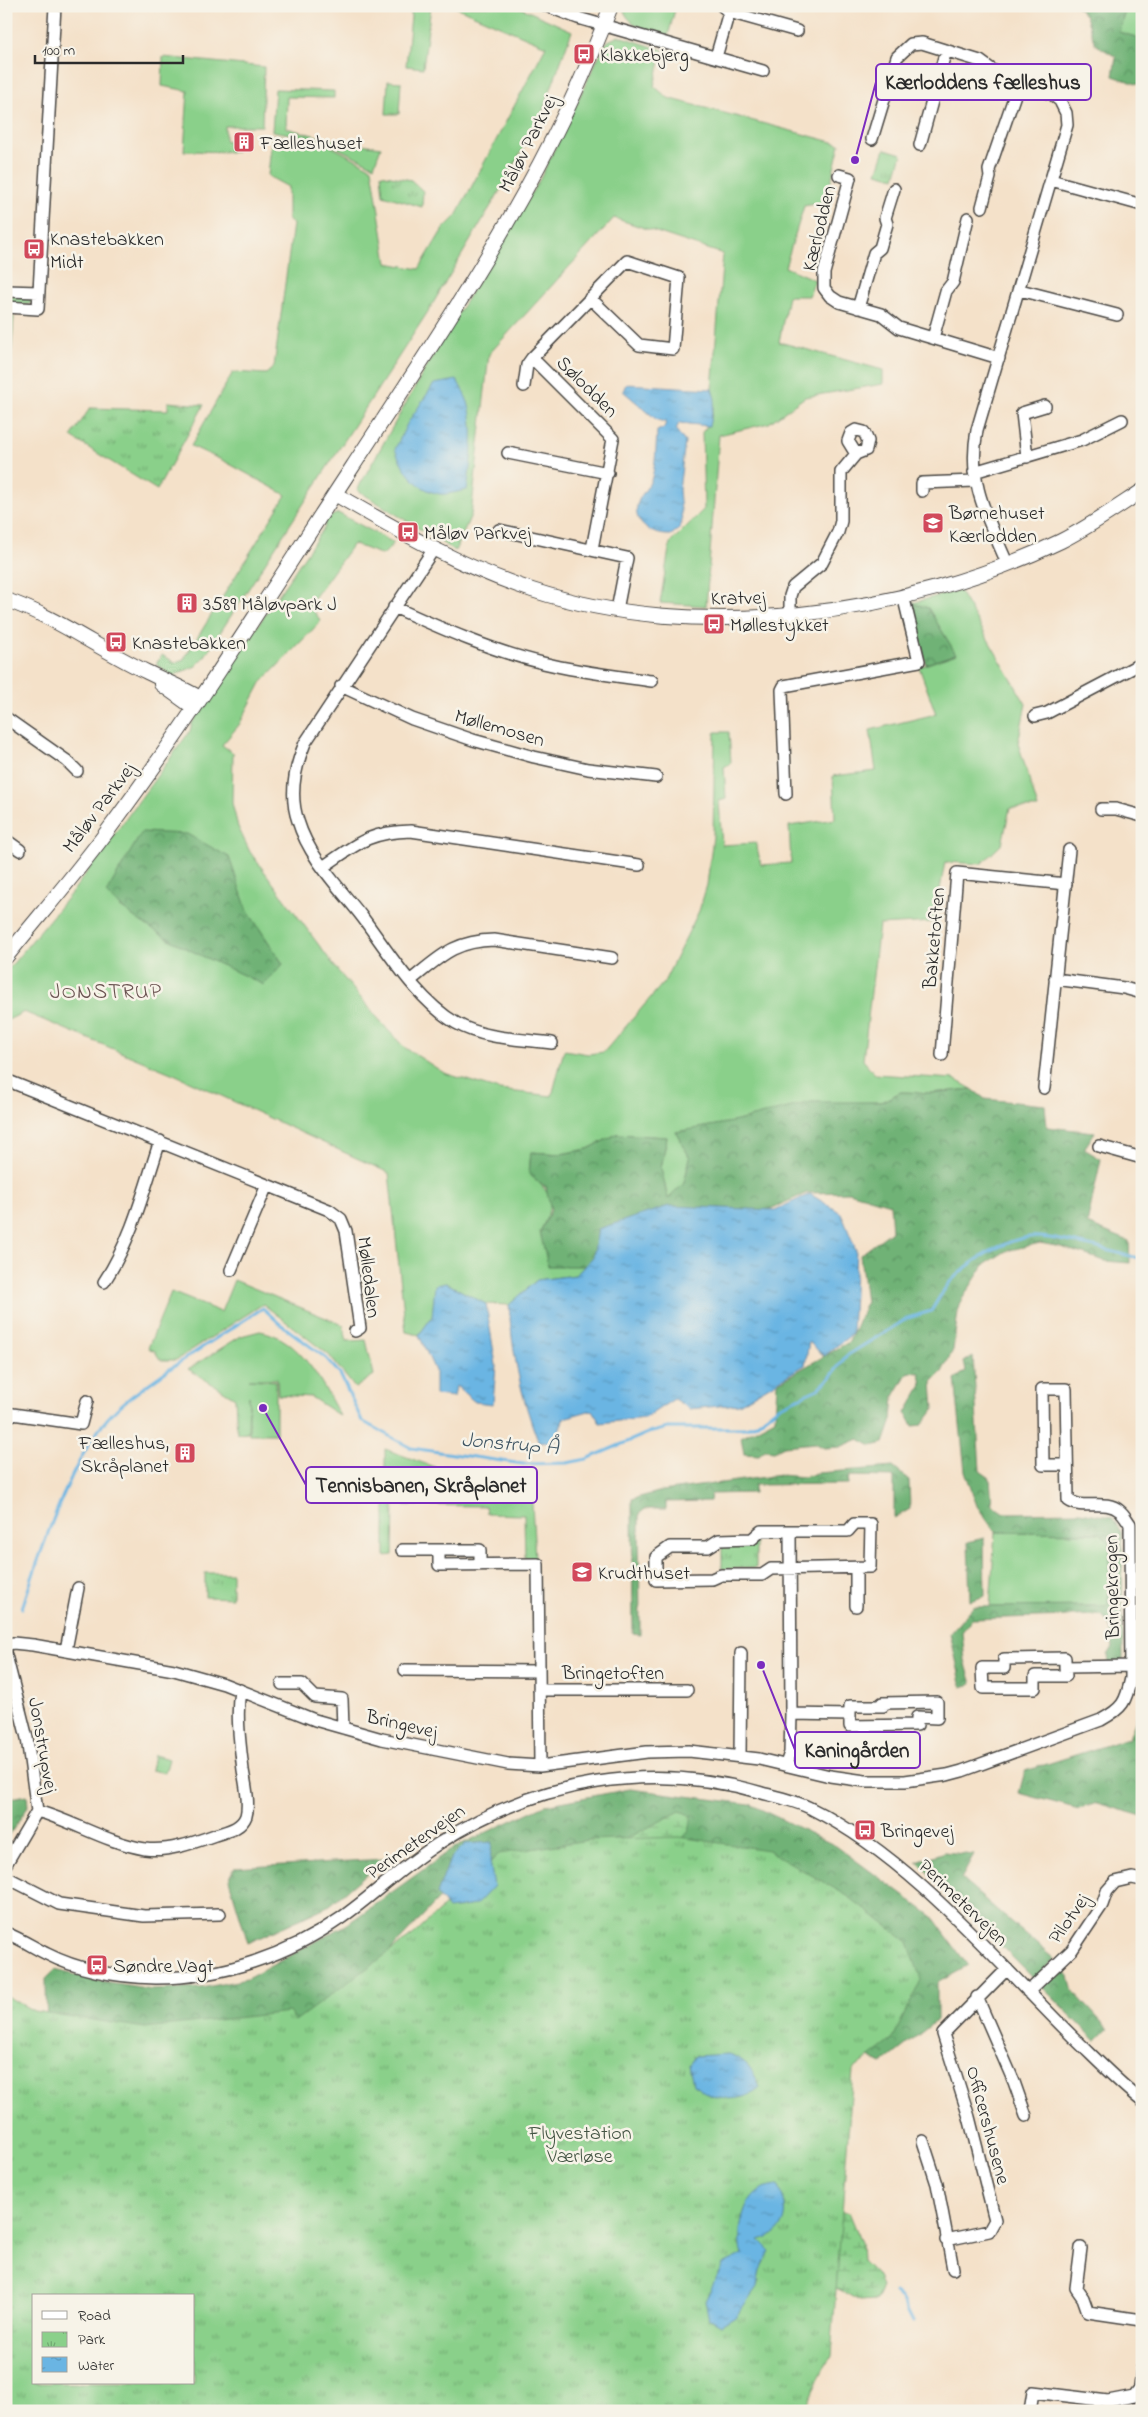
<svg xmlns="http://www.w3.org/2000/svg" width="1148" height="2417" viewBox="0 0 1148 2417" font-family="'Indie Flower',sans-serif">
  <defs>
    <pattern id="forest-crowns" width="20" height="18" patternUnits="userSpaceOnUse" patternTransform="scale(1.25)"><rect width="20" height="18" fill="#6fb276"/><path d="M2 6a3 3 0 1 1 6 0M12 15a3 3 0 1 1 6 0" fill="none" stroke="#5b9161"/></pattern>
    <pattern id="wetland-marsh" width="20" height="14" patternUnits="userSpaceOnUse" patternTransform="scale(1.25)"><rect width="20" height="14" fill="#8ad08a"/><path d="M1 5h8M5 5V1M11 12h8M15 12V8" fill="none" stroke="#71a971"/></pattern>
    <pattern id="park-tufts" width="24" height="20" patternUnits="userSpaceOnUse" patternTransform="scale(1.25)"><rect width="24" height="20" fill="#8ad08a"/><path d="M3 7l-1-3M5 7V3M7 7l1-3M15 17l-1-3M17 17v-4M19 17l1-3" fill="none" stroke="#71a971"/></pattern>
    <pattern id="water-ripples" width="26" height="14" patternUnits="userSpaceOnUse" patternTransform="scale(1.25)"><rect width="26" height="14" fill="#6ab5e3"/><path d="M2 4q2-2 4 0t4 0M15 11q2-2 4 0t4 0" fill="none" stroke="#5793b8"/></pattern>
  </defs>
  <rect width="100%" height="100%" fill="#f7f3e8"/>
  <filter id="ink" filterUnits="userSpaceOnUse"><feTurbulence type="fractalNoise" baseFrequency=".02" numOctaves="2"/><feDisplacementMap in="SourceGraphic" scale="10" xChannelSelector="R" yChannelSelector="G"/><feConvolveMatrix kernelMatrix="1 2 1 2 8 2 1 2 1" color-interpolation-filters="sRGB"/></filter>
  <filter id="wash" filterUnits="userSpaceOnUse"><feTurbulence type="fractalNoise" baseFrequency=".0096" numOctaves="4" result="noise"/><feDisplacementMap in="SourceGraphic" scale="20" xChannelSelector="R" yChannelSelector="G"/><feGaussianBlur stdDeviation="1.12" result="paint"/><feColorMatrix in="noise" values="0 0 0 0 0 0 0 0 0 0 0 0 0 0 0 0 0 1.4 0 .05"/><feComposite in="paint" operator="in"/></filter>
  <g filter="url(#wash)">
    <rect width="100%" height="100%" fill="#f4e1c9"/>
    <!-- grass -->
    <path fill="#8ad08a" stroke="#5a7e5a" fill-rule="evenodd" d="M412,6H431L423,68L406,66Z
      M453,6H517L572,31L541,116L498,194L429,310L203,659L196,666L172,676L156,664L162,655L175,663L184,659L286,495L224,461L191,446L233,372L266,374L274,367L293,224L288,220V187L268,176L272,135L321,141L372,168L387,263L419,269L443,229L456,216L546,46Z
      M626,6H676L668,36C651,31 631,28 624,11Z
      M1126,6H1142V39L1119,32Z
      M619,36L663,50L654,86L668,98L840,144L826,202L804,206L785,267L815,280L809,296H788L779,342L883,370V384L805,397L769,423L719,435L706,606L660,603L670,543L704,509L702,432C713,423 716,403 712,389L723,254L614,218L489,354L471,515L455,551L357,490L436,350L540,179L603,48L608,41Z
      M163,57L264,67L262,126H225V140L235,143L236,152L184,151L188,91L162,86Z
      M388,81L401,82L399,114H386Z
      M275,89L334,91V98L287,97L286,128L328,139L381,147L374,166L320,139L272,131Z
      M6,295L32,297L31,303L27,305L6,303Z
      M6,316L14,317L9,385H6Z
      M338,513L394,543L383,555L353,544L309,605L321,621L261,683L239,725L222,745L233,753L232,803L238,827L250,852L338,971L387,1029L404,1047L444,1073L499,1090L552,1096L564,1050L588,1054L604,1052L664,982L699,911L707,885L713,836L715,732H729L731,763L724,767L726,799L719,801L722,845L756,843L761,865L791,863L789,826L835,819L833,776L876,771L870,730L936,714L919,667L956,654L928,608L912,603L959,590L1026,704L1018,743L1038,808H1010L1002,844L981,864L945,862L934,922L879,925L863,1060L875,1074L954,1079L972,1089L931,1093L901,1092L881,1102L850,1103L676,1132L690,1158L684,1183L668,1199L661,1168L667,1137L617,1134L588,1149L561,1154L531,1152L529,1174C554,1195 555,1202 540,1232L585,1266L576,1275L537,1280L509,1305L486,1304L446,1283L432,1317L419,1335L406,1332L389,1173L176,1075L24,1012L6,1021V972L73,891L190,731L192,723L325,526L324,520ZM120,907L247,910L283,964L264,984L174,941Z
      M234,1280L343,1325L347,1341L366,1340L374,1375L355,1388L329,1355L263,1304L176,1360H160L155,1351L148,1348L171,1292L221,1312Z
      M260,1331C301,1338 322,1383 340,1416L311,1397L278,1395L277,1379H249L276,1381V1434H249V1396L248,1432L237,1433L235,1398L188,1369L241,1336Z
      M385,1449L532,1503L535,1559L525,1560L524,1515L487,1514L486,1506L394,1505L393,1555L385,1556Z
      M995,1532L1100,1533L1110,1543L1109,1606L990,1607Z"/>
    <!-- forest -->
    <path fill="url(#forest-crowns)" stroke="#4d6e50" d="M1077,6H1126L1119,32L1142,39V86L1113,76L1116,57L1095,44L1086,16Z
      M912,603L928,608L956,654L926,664Z
      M142,832L187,834L229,857L247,910L283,964L264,985C211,959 148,936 106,893Z
      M972,1089L985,1099L1045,1105L1047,1127L1095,1132L1084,1149L1101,1159L1087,1224L1129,1241L1130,1263L1105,1261L1061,1247L1040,1243L1006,1251L984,1265L959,1304L953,1350L942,1372L932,1382L934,1409L922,1425L913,1426L906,1413L922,1385L920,1373L908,1372L894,1396L892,1420L884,1443L872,1446L859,1439L840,1447L824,1448L815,1443L784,1446L774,1451L765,1450L759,1455L744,1454L741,1437L775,1419L777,1383L849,1342L866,1303L860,1255L892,1231L890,1204L849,1192L807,1193L754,1216L590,1266H548L540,1232L551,1210L546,1188L529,1174L531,1152L561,1154L588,1149L617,1134L667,1137L661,1168L668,1199L684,1183L690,1158L676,1132L737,1121L811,1102H881L901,1092L931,1093Z
      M973,1356L980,1471L990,1478L992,1505L1004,1513L1080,1512L1112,1517L1122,1534L1123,1660L1109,1664L1108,1655L1113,1647L1110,1625L1102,1615L972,1619L962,1632L965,1661L972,1684L962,1687L950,1633L973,1607L1108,1606L1110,1543L1100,1533L995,1532L977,1506L965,1471L955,1379L966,1371L964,1362Z
      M893,1467L909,1480L910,1509L894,1518V1477L849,1476L848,1484L754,1485V1493L711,1494L710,1501L666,1502V1509H645L639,1514L640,1635L633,1634L632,1499L662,1491L780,1475L804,1477L818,1473Z
      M984,1538L985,1596L970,1601L968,1542Z
      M1142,1704V1816L1097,1803L1079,1809L1019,1793L1025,1771L1129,1738Z
      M630,1789L750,1804L836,1846L933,1917L968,1966L937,1983V2020L882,2064L799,2020L461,1875L359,1984L286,2029L47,2045L46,1979L55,1970L103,1982L152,1990L201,1988L247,1979L346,1925L455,1847L545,1805Z
      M27,1795L28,1807L6,1840V1799Z
      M945,1852L974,1855L961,1879L1054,1959L1036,1981L917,1862Z
      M384,1859L330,1905L248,1943L229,1880L234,1868Z
      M1061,1967L1069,1976L1073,1991L1108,2029L1096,2041L1042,1987Z"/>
    <!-- wetland -->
    <path fill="url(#wetland-marsh)" stroke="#5a7e5a" d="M680,1811L692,1816L689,1831L671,1851L624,1840Z
      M835,2211L849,2213L861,2242L862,2260L878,2276L882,2288L876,2300L860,2301L818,2278Z"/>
    <!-- park -->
    <path fill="url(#park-tufts)" stroke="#5a7e5a" fill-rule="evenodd" d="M885,149L902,154L895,178L877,173Z
      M381,174L411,180L423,191L422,207L383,195Z
      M168,402L204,405L157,490L71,437L90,408L168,410Z
      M722,1543H756V1568L722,1569Z
      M205,1573H232V1598L205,1597Z
      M154,1755L169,1759L165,1773L151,1770Z
      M679,1837L768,1850L849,1897L908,1942L921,1980L892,2040L853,2070L831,2355L803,2411H6V1996L34,2011L145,2028L289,2012L295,2021L414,1934L499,1854L588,1840ZM34,2296H194V2383H34Z"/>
    <!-- water -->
    <path fill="url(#water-ripples)" stroke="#4a7087" d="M457,380C461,387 465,395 468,402C476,429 471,462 467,490C459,491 448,495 440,494C416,490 403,469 395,449L407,424L434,384Z
      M626,384L712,389L715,399L709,426L679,423L676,430L685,442L679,490L682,522L679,529L671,535C651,536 629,522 639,500C643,492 650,485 652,477C656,462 656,446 657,431L664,428L666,422L657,420L623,391Z
      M810,1194L841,1213L856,1250L852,1334L824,1356L809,1342L805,1365L739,1404L689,1409L674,1399L645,1418L600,1423L592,1410L564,1418L554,1443L538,1441C521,1397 512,1352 509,1305L537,1280L576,1275L593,1257L598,1229L669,1206L775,1210Z
      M446,1283L486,1304L496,1365L493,1404L475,1402L456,1386L454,1397L435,1395V1371L419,1335L432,1317L435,1285Z
      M492,1842L490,1861L494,1886L476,1905L448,1909L437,1894L450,1859L465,1844Z
      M728,2054C747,2060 753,2069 760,2088C749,2099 724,2102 710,2095C704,2093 699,2087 693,2084L689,2065L695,2056Z
      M778,2185C790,2211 790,2232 759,2240L770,2251L760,2270L757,2287L737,2315L721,2325L709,2318L705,2301L723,2264L742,2255C736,2239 742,2205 756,2193C763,2187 770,2186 778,2185Z"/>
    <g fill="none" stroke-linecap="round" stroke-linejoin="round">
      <!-- stream -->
      <path stroke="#6ab5e3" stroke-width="3" d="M22,1608C41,1551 69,1463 108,1418C123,1401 143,1388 161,1375C194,1352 229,1330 263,1308L279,1323L326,1358L340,1374L362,1421L411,1448L523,1464L567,1463L587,1459L648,1433L668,1428H746L756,1424L778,1407L818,1389L830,1378L846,1356L908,1318L931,1311C937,1302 943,1290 950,1282C969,1262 1002,1241 1029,1237C1049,1234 1119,1253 1142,1259
        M894,2293L902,2300L913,2322"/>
    </g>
  </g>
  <g filter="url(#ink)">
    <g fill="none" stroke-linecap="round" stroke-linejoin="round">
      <!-- minor casing -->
      <g stroke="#494643" stroke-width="14">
        <path id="minor" d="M547,6L578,18L763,71
          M729,12L797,31
          M716,57L729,12L722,6
          M872,139L897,57L911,44L922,43L980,61L1003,78L1052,94L1060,101L1066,113L1067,125L977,430C967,483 987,516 1007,563
          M920,145L946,50
          M839,175L850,178L824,273V288L830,296L839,302L881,314L899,328L999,358
          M1051,180L1142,205
          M982,207L990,177L989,170L1019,83
          M1020,290L1117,315
          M6,291L39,292
          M6,307L38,309L55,6
          M858,308L874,253L880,248L887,224L885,218L894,189
          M933,338L946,291L953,282L968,218
          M532,358L613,439L592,549
          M524,386L527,365L532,358L627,261L679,278L673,349L639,345L590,298
          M508,453L608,473
          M1027,457L1022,413L1045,406
          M974,472L1082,440L1122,420
          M922,491V483L975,481
          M499,530L627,558L617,610
          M433,550L305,743C295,767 289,795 298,821C309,858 340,888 363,918C390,954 417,1000 456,1023C483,1039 521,1039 552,1043
          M394,607C442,629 492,651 543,663C579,672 616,676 652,681
          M790,616V596L793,587L822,563L838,532L841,521V472L856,454L866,450L868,441L864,432L856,430L851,433L848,441L856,454
          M341,686L412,719L473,740L534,757L588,769L656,777
          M1035,716L1047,713L1142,663
          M6,718L67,761L77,771
          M786,794L782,690L784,686L919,661L903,595
          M1101,809H1116L1142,816
          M6,840L20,850
          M323,867C357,844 368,832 411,831L639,865
          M1055,979L1124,988L1142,993
          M411,980C441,956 454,941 494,940L612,958
          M942,1055L957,873L1066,884
          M6,1080L329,1210L341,1219L346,1231L360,1328L355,1331
          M1044,1088L1069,850
          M1099,1146L1142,1158
          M231,1270L267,1185
          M104,1282C132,1239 144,1190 160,1141
          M6,1413L81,1424L87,1401
          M854,1524H871L870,1567L771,1569L762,1575H721L712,1579L656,1580V1557L670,1547H708L719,1540L752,1539L761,1531H848Z
          M402,1550H439V1565L538,1564L540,1766
          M439,1550H480V1565
          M856,1568V1606
          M6,1645L13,1643L33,1645L174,1670L224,1684L315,1720L382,1739L508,1764L540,1766L647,1752L689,1751L759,1759L830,1776L865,1781H905L947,1775L962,1771L1101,1720C1123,1708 1126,1702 1131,1678L1130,1524C1127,1520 1124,1514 1120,1511C1105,1498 1083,1511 1068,1500L1066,1389H1042L1043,1465H1067
          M66,1650L78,1588
          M6,1655L27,1738L37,1811L6,1864
          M1065,1667L1066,1676H1035V1688H983L982,1668H1004V1659L1065,1658V1667L1131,1666
          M405,1670L539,1671
          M282,1684H302L315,1697L342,1699L343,1728
          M539,1690H687
          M791,1714L850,1715V1726L917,1725V1717L937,1718V1702L882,1703L883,1706H850V1715
          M740,1757L741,1653
          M786,1764L790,1753L791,1714L790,1531
          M37,1811C73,1821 107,1843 145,1849C168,1852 193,1843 215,1835C227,1831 241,1829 246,1816C250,1803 245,1783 243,1770C240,1744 236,1716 240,1690
          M6,1877L59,1904L144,1916L220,1914
          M6,1933C21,1939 33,1947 47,1954C80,1971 119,1977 156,1978C222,1978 288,1955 341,1918C375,1894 405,1864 441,1842C537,1780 652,1761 762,1793C778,1797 797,1801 812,1809C911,1858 996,1961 1074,2038C1096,2059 1118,2082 1142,2101
          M1028,1992L1072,1950L1102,1905L1107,1891L1115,1882L1132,1878L1142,1880
          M977,1997L1014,2082L1026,2116
          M923,2141L937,2184L953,2269
          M946,2240L989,2231L995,2220L969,2117L943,2034L1007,1969
          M1081,2248L1076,2288L1083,2298L1088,2312L1142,2320
          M1030,2411L1033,2392L1108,2401L1134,2396L1140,2388L1142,2369"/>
      </g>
      <!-- tertiary casing -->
      <g stroke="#494643" stroke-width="16">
        <path id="tertiary" d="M335,494C401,532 459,566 532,590C697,644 907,616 1061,541C1089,527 1116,508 1142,491
          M6,600C57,617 100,650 147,672C165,681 183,688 200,698
          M161,684L193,707
          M6,957C39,916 74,876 106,833C194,715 272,589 353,466C449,319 550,172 611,6"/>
      </g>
      <!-- minor -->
      <use href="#minor" stroke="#fff" stroke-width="11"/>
      <!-- tertiary -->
      <use href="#tertiary" stroke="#fff" stroke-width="14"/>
    </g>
  </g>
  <!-- icons -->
  <defs>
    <g id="bus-square" transform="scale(1.125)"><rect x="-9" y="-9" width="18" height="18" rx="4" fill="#d1495b" stroke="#f7f3e8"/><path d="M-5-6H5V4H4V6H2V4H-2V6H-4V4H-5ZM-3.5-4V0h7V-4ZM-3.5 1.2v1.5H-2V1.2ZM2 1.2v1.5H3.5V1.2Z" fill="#fff"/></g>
    <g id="building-square" transform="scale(1.125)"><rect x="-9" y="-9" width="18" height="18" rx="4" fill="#d1495b" stroke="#f7f3e8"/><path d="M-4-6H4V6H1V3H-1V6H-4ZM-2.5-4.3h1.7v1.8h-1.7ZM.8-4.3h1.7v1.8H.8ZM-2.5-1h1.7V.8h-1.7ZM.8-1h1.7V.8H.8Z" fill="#fff"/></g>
    <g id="school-square" transform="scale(1.125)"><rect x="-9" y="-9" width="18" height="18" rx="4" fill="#d1495b" stroke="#f7f3e8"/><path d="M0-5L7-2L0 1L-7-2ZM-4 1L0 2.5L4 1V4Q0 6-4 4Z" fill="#fff"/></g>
  </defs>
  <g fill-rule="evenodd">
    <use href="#bus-square" x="584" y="54"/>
    <use href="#building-square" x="244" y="142"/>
    <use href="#bus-square" x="34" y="249"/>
    <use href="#school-square" x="933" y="523"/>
    <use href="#bus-square" x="408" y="532"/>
    <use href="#building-square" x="187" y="603"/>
    <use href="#bus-square" x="714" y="624"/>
    <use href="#bus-square" x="116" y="642"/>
    <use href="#building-square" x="185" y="1453"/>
    <use href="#school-square" x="582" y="1572"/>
    <use href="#bus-square" x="865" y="1830"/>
    <use href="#bus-square" x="97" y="1965"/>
  </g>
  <g text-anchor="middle" stroke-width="5" stroke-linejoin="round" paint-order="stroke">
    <!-- poi labels -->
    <g font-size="20" fill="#2b2b2b" stroke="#f7f3e8" text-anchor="start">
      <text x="600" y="61">Klakkebjerg</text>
      <text x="260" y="149">Fælleshuset</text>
      <text x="50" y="245">Knastebakken<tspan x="50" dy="23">Midt</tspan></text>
      <text x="949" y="519">Børnehuset<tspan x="949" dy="23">Kærlodden</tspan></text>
      <text x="424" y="539">Måløv Parkvej</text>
      <text x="203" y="610">3589 Måløvpark J</text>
      <text x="730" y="631">Møllestykket</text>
      <text x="132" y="649">Knastebakken</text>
      <text x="169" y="1449" text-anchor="end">Fælleshus,<tspan x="169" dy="23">Skråplanet</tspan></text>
      <text x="598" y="1579">Krudthuset</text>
      <text x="881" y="1837">Bringevej</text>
      <text x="113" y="1972">Søndre Vagt</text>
    </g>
    <!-- street labels -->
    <g font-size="20" fill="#2b2b2b" stroke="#f7f3e8">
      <text transform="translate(527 143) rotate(-63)" y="7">Måløv Parkvej</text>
      <text transform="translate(818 228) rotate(-76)" y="7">Kærlodden</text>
      <text transform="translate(588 386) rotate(45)" y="7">Sølodden</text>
      <text transform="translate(738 597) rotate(-1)" y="7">Kratvej</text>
      <text transform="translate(500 727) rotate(16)" y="7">Møllemosen</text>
      <text transform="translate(98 807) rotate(-53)" y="7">Måløv Parkvej</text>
      <text transform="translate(933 938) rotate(-85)" y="7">Bakketoften</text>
      <text transform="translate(370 1277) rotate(83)" y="7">Mølledalen</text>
      <text transform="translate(1111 1587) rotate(-91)" y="7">Bringekrogen</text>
      <text x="613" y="1679">Bringetoften</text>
      <text transform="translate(402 1723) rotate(13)" y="7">Bringevej</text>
      <text transform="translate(44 1745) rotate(80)" y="7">Jonstrupvej</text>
      <text transform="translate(415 1841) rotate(-35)" y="7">Perimetervejen</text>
      <text transform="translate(964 1902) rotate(44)" y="7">Perimetervejen</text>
      <text transform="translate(1068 1918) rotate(-55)" y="7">Pilotvej</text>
      <text transform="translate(989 2125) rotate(75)" y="7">Officershusene</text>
    </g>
    <!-- park labels -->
    <g font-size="20" fill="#435443" stroke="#f7f3e8">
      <text x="580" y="2139">Flyvestation<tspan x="580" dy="23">Værløse</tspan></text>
    </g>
    <!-- water labels -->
    <g font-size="21" font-style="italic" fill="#3e5462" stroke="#f7f3e8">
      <text transform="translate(510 1443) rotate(5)" y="7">Jonstrup Å</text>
    </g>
    <!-- quarter labels -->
    <g font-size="22" letter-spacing="1" fill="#6a5351" stroke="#f7f3e8">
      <text x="106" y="998">JONSTRUP</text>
    </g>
  </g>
  <!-- callouts -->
  <path fill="none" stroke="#7b2cbf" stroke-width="2" d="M855 160L876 82M263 1408L306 1485M761 1665L795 1750"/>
  <g fill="#7b2cbf" stroke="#f7f3e8" stroke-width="2">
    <circle cx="855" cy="160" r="5"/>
    <circle cx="263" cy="1408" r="5"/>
    <circle cx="761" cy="1665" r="5"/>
  </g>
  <g fill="#f7f3e8" stroke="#7b2cbf" stroke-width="2">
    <rect x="876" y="64" width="215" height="36" rx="5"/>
    <rect x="306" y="1467" width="231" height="36" rx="5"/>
    <rect x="795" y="1732" width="125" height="36" rx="5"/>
  </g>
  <g font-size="21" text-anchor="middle" font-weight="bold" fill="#2b2b2b">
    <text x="983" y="89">Kærloddens fælleshus</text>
    <text x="421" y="1492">Tennisbanen, Skråplanet</text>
    <text x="857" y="1757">Kaningården</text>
  </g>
  <!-- margin -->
  <rect width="1148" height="2417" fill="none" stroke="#f7f3e8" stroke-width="25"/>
  <!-- legend -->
  <rect x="32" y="2294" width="162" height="90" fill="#f7f3e8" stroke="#a5a39c"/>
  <rect x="42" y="2311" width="25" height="8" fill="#ffffff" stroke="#a5a39c"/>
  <text x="78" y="2320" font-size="15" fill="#2b2b2b">Road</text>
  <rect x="42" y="2332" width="25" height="15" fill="url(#park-tufts)" stroke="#a5a39c"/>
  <text x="78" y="2344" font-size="15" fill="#2b2b2b">Park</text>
  <rect x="42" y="2357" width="25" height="15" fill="url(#water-ripples)" stroke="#a5a39c"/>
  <text x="78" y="2370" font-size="15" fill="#2b2b2b">Water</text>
  <!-- scale -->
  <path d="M35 55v8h148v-8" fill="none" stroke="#2b2b2b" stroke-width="2.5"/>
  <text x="42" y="55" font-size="15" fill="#2b2b2b" stroke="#f7f3e8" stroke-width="4" paint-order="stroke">100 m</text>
</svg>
